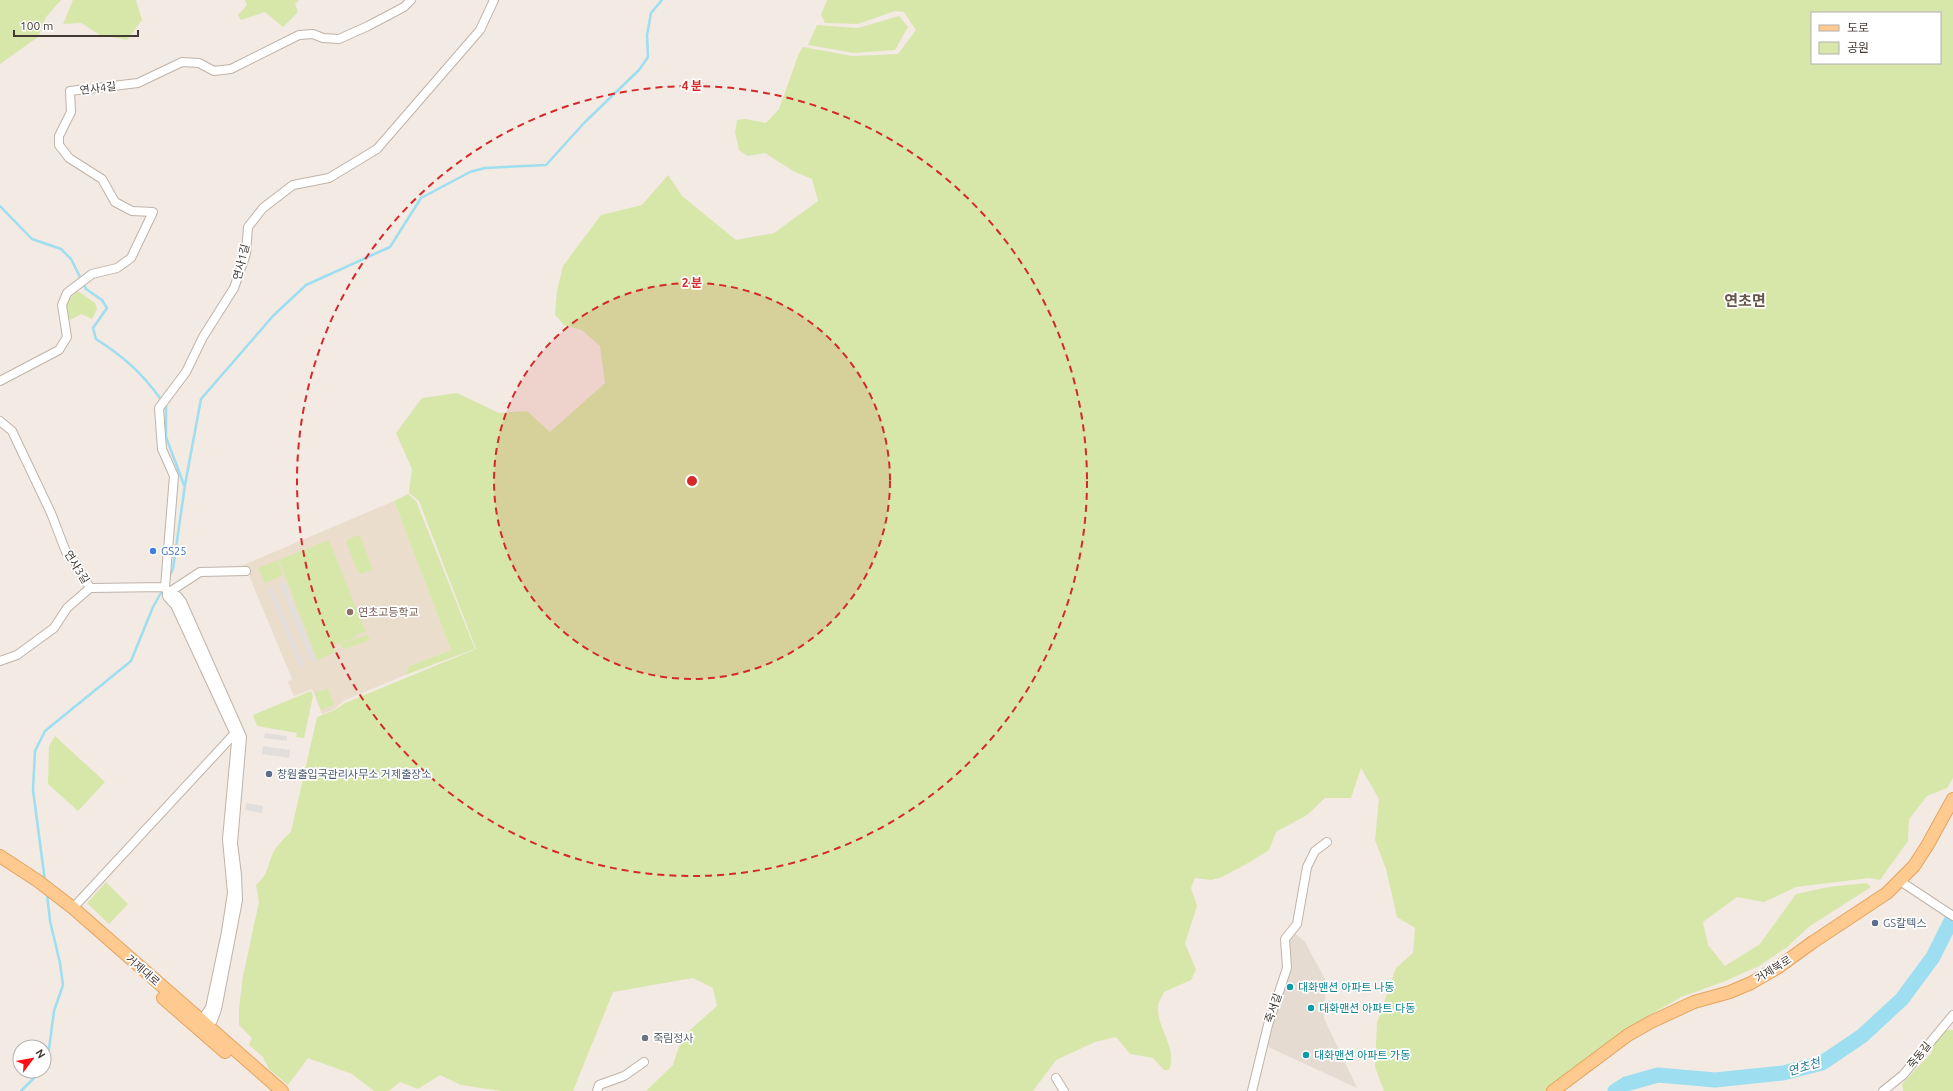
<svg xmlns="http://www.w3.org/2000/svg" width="1953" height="1091" viewBox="0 0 1953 1091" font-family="Ubuntu,'Noto Sans KR',sans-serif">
  <rect width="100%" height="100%" fill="#f2eae3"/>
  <!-- residential -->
  <path fill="#e6dbd1" d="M1291,930L1305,942L1326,981L1324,1018L1357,1088L1262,1044L1287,968L1285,939Z"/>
  <!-- education -->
  <path fill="#ebddcc" d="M394,501L451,650L409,666L405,675L343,701L335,709L322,714L312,689L294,696L288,682L292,679L248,573L239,567Z"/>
  <!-- green -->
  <path fill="#d7e7aa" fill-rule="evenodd" d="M0,0H61L46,17L38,37L0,64Z
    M73,0H136L142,20L127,40L100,35L81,23L63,24Z
    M245,0H299L295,4L298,12L283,27L265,12L241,20L238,15L247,5Z
    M827,0H1953V778L1947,788L1927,796L1909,819L1908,841L1880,880L1869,878L1796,887L1764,902L1737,897L1703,922L1708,945L1725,966L1760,944L1796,894L1829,887L1867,883L1871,887L1810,926L1787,947L1759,966L1723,982L1681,997L1643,1019L1608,1050L1552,1091H1384L1375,1067L1377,1023L1396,968L1413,953L1415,928L1397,917L1386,869L1375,840L1379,799L1361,768L1351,798H1325L1307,815L1276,832L1269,850L1248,863L1222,877L1211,880L1195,878L1191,888L1197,906L1185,943L1196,970L1191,980L1164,992C1162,997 1157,1004 1158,1009C1158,1030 1178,1049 1169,1070H1164L1153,1058L1130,1054L1116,1037L1095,1042L1056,1060L1033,1091H646L673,1065L682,1037L717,1006L713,988L693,978L613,992L573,1091H501L461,1085L440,1075L418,1089L400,1082L389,1091H374L352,1074L308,1058L288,1085L269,1069L263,1057L249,1045L252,1038L239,1025V1008L243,976L259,902L256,885C266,876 267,870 271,858C274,848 283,839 291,832L317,717L335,710L345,703L476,649L419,501L409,493L412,469L396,433L422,398L457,393L499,413L527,411L550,432L605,383L600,346L582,330L564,325L555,315L557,291L563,266L601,215L642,205L668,175L682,196L736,240L774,233L818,201L812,179L793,171L765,153L747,156L739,150L735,132L737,120L745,119L766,123L779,109L799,53L803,47L852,56L898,54L916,30L904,12L895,11L858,24L825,23L821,15ZM1812,13H1940V63H1812Z
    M899,16L908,27L895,50L854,53L808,45L817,25L858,28Z
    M78,291L95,303L97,309L92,319L81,314L70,320C66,306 65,300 78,291Z
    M408,494L416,501L475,649L405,675L409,666L451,650L394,501Z
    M358,535L360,536L372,567L371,570L361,574L358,572L346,542L347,540Z
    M329,540L366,633L364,632L356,635V637L332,646L335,650L334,653L317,660L279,560Z
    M278,560L283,575L265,583L258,568Z
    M367,635L370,640L345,649L342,648V643Z
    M328,688L334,705L321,710L315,693Z
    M311,691L313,696L304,738L296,737L297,733L257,726L253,715Z
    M55,736L105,782L78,811L48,784L49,746Z
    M106,882L128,904L109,924L87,903Z
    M1944,1030H1953V1091H1903L1902,1084L1931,1053L1938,1035Z"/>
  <!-- parking -->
  <path fill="#e2dedc" d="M284,581L316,660L311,662L279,583Z
    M272,587L304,665L300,667L268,589Z
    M265,733L287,736V741L264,738Z
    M263,746L290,750L289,758L262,754Z
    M246,803L263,806L262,813L245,810Z"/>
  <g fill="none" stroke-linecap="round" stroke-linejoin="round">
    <!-- stream -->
    <path stroke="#9ddef1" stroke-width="2.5" d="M0,206L32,239L61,249L71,259L86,289L102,300L107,308L93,328L96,339C124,357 140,371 160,398
      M166,407V437L184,485
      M169,577L173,569L185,485L201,399L273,316L306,285L390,247L421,198L470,172L485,168L546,165L585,122L639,70L648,57L647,35L651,13L662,0
      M45,881L33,790L35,751L45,731L131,661L153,607L163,589
      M44,1058L49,1049L54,1011L63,985L60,963L50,921L47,894
      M21,1091L34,1078L37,1071"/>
    <!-- river -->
    <path stroke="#9ddef1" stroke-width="15" d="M1615,1091L1626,1084L1658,1075L1715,1080L1783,1073L1822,1063L1862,1036L1902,999L1933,957L1953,917"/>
    <!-- minor casing -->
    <g stroke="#c0b3a8" stroke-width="10">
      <path id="minor" d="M0,381L59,350L67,337L62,305L67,293L92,274L117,268L131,258L153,212L132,211L115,202L102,179L69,158L59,145V136L71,112L70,91L138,83L182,62L199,63L214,71L231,69L299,35L313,34L323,38L339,39L368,26L404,7L411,0
        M0,421L12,431L51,513L66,552L72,557L90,588L67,608L54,628L17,655L0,661
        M246,571L200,572L168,593L165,587L174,476L162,449L159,408L186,372L203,337L234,288L246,254L248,227L263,208L293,185L329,178L377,149L480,30L494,0
        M90,588L165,587
        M1900,881L1953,916
        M73,908L237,731
        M1056,1078L1064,1091
        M597,1091L599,1085L624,1076L644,1062
        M1252,1091L1268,1025L1287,968L1285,939L1297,924L1307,867L1315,851L1327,842
        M1883,1091L1903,1075L1953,1015"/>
    </g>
    <!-- tertiary casing -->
    <g stroke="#c0b3a8" stroke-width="12">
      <path id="tertiary" d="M198,1027L211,1008L227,932L233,893L228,839L237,742L235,732L176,605L168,596V593L177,597L181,602L241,737L232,843L236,875L237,900L216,1009L212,1020L203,1031"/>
    </g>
    <!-- primary casing -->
    <g stroke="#e5a35e" stroke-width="14">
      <path id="primary" d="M0,856L38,881L73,908L282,1091
        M163,998L225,1052
        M1553,1091L1628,1035L1651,1022L1694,1002L1730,992L1751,983L1777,968L1813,942L1887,893L1914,866L1927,846L1953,799"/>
    </g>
    <!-- minor -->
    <use href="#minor" stroke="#fff" stroke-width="8"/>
    <!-- tertiary -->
    <use href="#tertiary" stroke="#fff" stroke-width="10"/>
    <!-- primary -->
    <use href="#primary" stroke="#ffca8f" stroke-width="12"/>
  </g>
  <!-- distance rings -->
  <circle cx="692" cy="481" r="198" fill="#d62828" fill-opacity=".12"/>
  <g fill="none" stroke="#d62828" stroke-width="2" stroke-dasharray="7 5">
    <circle cx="692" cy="481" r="198"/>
    <circle cx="692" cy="481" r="395"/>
  </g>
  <!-- markers -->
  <circle fill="#3f7fe0" stroke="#fff" stroke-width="1.5" cx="153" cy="551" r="4"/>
  <circle fill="#8d6e63" stroke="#fff" stroke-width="1.5" cx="350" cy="612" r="4"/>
  <g fill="#5c6f8a" stroke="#fff" stroke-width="1.5">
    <circle cx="269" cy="774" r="4"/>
    <circle cx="1875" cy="923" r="4"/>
  </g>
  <g fill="#0f9aa8" stroke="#fff" stroke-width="1.5">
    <circle cx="1290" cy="987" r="4"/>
    <circle cx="1311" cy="1008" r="4"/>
    <circle cx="1306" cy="1055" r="4"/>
  </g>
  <circle fill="#6b7280" stroke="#fff" stroke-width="1.5" cx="645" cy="1038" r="4"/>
  <g text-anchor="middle" stroke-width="3.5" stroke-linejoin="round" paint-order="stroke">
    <!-- street labels -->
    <g font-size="11" fill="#433a33" stroke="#fff">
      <text transform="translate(98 88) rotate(-7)" y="4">연사4길</text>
      <text transform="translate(241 262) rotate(-76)" y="4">연사1길</text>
      <text transform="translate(77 567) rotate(58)" y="4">연사3길</text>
      <text transform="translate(1773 969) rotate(-32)" y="4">거제북로</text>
      <text transform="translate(143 970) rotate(41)" y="4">거제대로</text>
      <text transform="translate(1273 1008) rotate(-71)" y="4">죽서길</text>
      <text transform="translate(1919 1055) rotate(-51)" y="4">죽동길</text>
    </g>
    <!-- shop labels -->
    <g font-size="11" fill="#366cbe" stroke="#fff" text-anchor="start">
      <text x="161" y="555">GS25</text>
    </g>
    <!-- education labels -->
    <g font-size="11" fill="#785e54" stroke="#fff" text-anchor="start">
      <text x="358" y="616">연초고등학교</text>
    </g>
    <!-- service labels -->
    <g font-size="11" fill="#4e5e75" stroke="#fff" text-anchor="start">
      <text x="277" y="778">창원출입국관리사무소 거제출장소</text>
      <text x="1883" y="927">GS칼텍스</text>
    </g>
    <!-- culture labels -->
    <g font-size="11" fill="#0d838f" stroke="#fff" text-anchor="start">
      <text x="1298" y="991">대화맨션 아파트 나동</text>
      <text x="1319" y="1012">대화맨션 아파트 다동</text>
      <text x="1314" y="1059">대화맨션 아파트 가동</text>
    </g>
    <!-- worship labels -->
    <g font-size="11" fill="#5b616d" stroke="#fff" text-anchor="start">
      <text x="653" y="1042">죽림정사</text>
    </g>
    <!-- water labels -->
    <g font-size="12" font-style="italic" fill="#287e98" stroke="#fff">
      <text transform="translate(1804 1067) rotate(-17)" y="4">연초천</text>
    </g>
    <!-- district labels -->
    <g font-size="15" font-weight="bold" fill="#66564a" stroke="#fff">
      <text x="1745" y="306">연초면</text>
    </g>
  </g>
  <circle cx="692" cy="481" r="6" fill="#d62828" stroke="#fff" stroke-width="2"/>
  <g font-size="12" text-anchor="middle" font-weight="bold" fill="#d62828" stroke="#fff" stroke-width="3.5" stroke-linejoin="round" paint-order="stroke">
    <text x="692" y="90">4 분</text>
    <text x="692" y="287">2 분</text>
  </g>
  <!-- legend -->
  <rect x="1811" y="12" width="130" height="52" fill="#ffffff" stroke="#b4b0ad"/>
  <rect x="1819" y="25" width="20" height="6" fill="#ffca8f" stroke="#b4b0ad"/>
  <text x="1847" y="32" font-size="12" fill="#433a33">도로</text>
  <rect x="1819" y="42" width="20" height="12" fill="#d7e7aa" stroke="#b4b0ad"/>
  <text x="1847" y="52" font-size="12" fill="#433a33">공원</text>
  <!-- north arrow -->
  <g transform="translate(32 1059) rotate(58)"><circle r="19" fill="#ffffff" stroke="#b4b0ad"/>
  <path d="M0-3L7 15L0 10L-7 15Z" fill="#fd0f17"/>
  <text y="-6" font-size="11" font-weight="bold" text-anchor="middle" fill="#433a33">N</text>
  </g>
  <!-- scale -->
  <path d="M14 30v6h124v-6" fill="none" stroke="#433a33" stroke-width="2"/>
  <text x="20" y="30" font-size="12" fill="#433a33" stroke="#ffffff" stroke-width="3" paint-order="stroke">100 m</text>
</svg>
